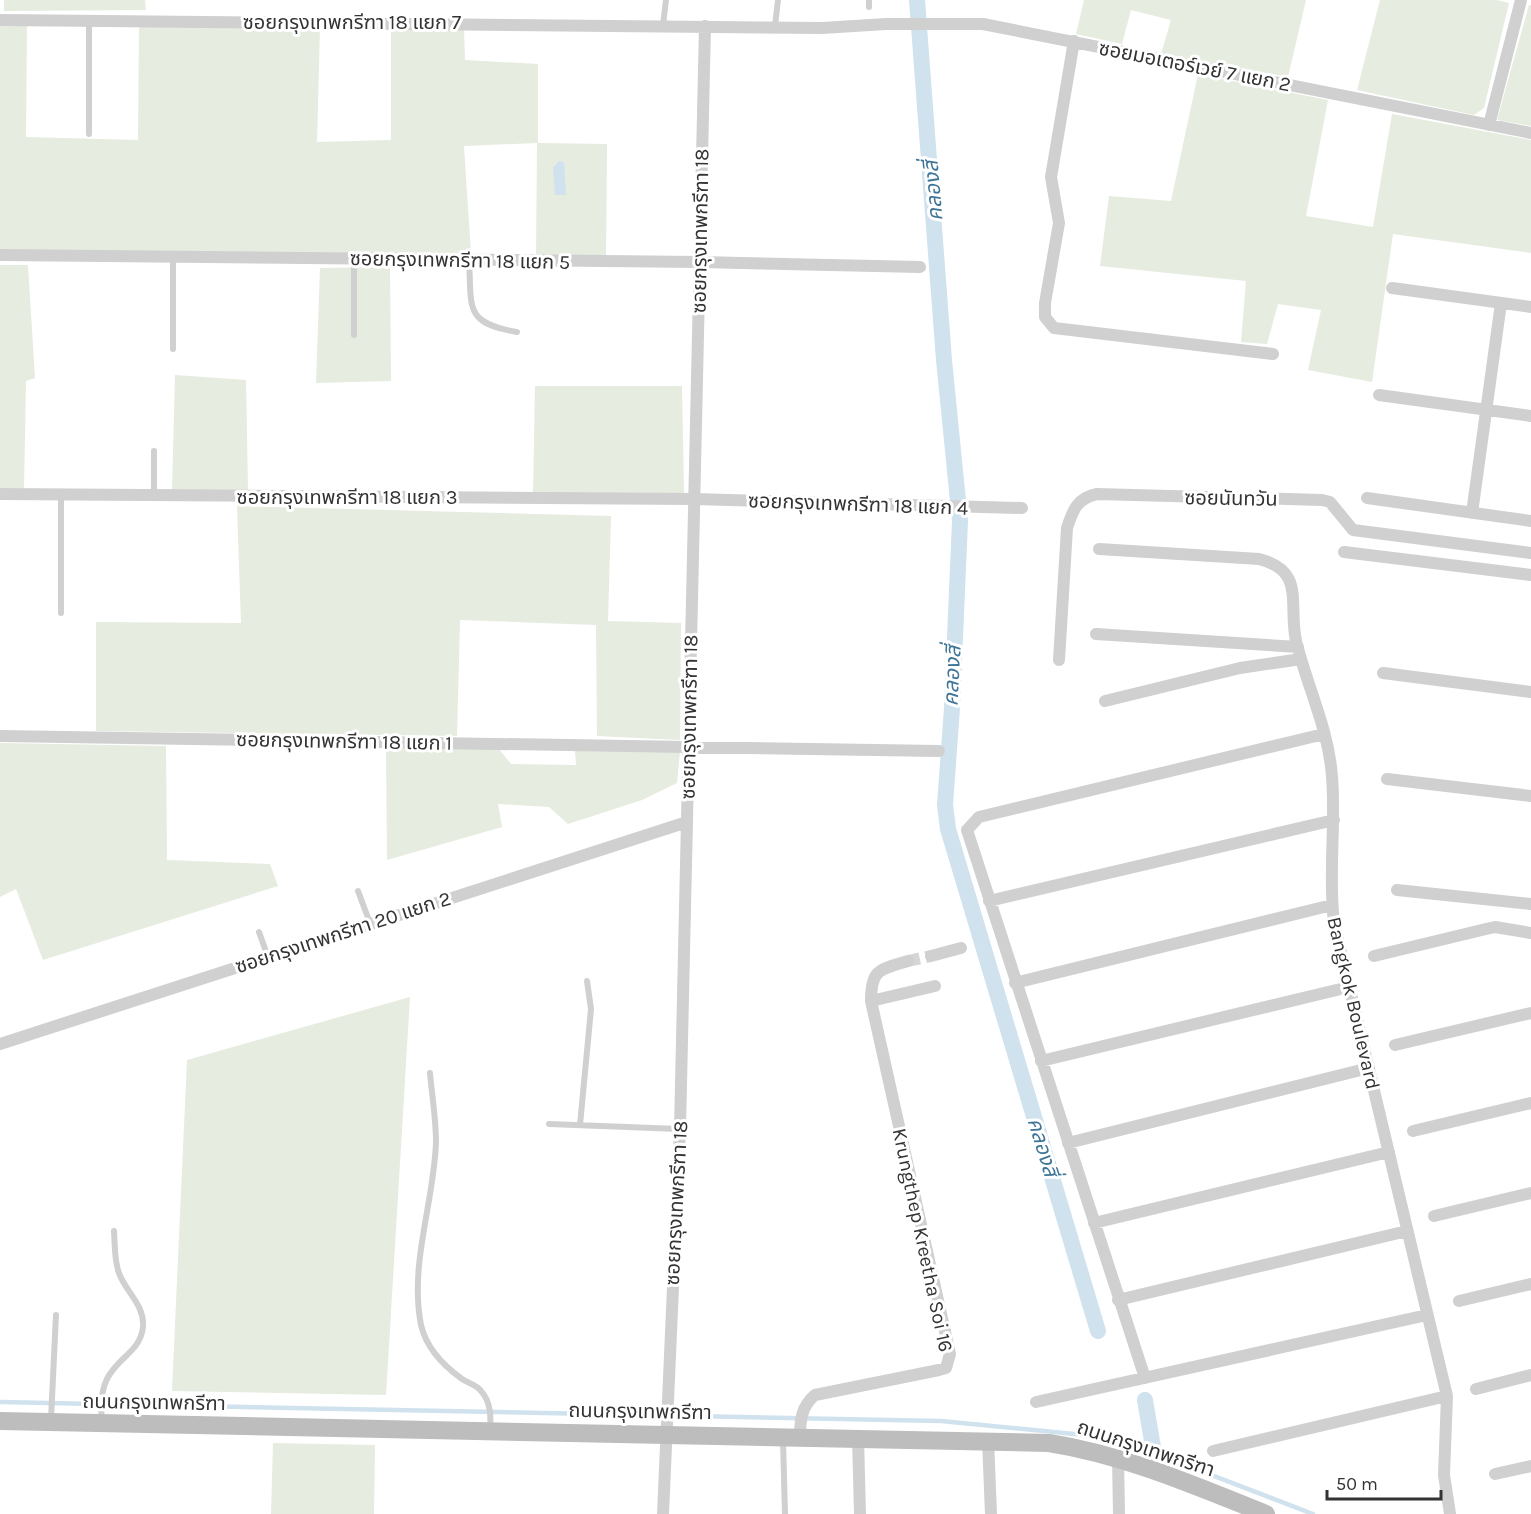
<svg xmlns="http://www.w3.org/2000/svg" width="1531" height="1514" viewBox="0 0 1531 1514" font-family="Karla,'Noto Sans Thai',sans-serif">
  <rect width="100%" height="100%" fill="#fff"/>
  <!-- green -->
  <path fill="#e6ecdf" d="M4,0H145L146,10L4,11Z
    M1084,0H1306L1288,77L1161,54L1171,20L1131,10L1122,44L1076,34Z
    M1380,0H1497L1509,3L1484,108L1474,115L1357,90Z
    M1529,5H1531V126L1497,120Z
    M0,26H27L26,137L138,140L139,26L320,27L317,142L391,140V26L464,29L465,60L538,64V143L607,144L606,258L536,257L537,143L464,146L471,254L0,251Z
    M1198,74L1328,100L1306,216L1373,227L1392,114L1531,140V253L1393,234L1372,382L1308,370L1321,310L1278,304L1267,344L1241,342L1246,281L1100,266L1109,196L1171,201Z
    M0,265H28L35,378L26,381L24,488L0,489Z
    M390,267L391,381L316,383L320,268Z
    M175,375L246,380L248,490H172Z
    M535,386H682L684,493L533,494Z
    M237,506L611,516L608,621L681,623L680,740L597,736L596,625L460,620L457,736L96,731V622L241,623Z
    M0,743L166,746L167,860L270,864L278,886L43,960L16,889L0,897Z
    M386,746L498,748L511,764L576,765L575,750L680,751L677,783L642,800L568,824L549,807L498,804L502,827L387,860Z
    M410,997L386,1395L172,1391L187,1060Z
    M273,1443L375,1445L374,1514H271Z"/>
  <!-- water -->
  <path fill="#cfe2ee" d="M559,161L564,162L566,195H555L553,168Z"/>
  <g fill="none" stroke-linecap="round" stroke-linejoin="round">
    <!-- stream -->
    <path stroke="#cfe2ee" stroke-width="4.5" d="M0,1402L941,1421L1084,1435L1154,1453L1313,1514"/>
    <!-- canal -->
    <path stroke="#cfe2ee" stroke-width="16" d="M917,0L944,360L960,521L952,708L945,805L948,829L1098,1331
      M1145,1400L1154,1453"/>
    <!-- street-tunnel -->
    <path stroke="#d6d6d6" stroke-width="12" stroke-dasharray="12 6" stroke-linecap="butt" d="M908,961L931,956"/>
    <!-- lane -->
    <path stroke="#d0d0d0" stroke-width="6" d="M869,0V7
      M89,21V134
      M663,25L666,0
      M775,26L778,0
      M354,259V335
      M469,260C472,307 463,323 517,332
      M173,349V257
      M154,451V495
      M61,613V495
      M358,891L370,923
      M259,932L268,957
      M430,1073C432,1096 436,1119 436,1142C434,1203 409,1264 421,1325C426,1347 444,1366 462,1379C468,1383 477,1385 481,1391C491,1402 491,1417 490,1430
      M549,1124L679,1129
      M580,1125L591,1009L587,981
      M51,1419L56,1315
      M102,1420C95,1357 139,1363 143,1327C145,1305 125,1291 119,1273C114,1260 115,1244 114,1231
      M783,1439L785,1514"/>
    <!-- street -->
    <path stroke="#d0d0d0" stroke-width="12" d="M0,20L822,28L886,24H983L1531,133
      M1074,41L1051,177L1059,223L1045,303V317L1054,328L1273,354
      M1489,125L1521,0
      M0,255L699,262L920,267
      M1392,288L1531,307
      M1379,395L1531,416
      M0,494L694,499L1022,508
      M1367,498L1531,521
      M1472,513L1501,303
      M1099,549L1259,559C1306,571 1288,603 1296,641C1307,686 1329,730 1332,777C1336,826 1328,874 1334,923L1447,1396L1444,1475L1450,1514
      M1344,552L1531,575
      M1096,634L1298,647
      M1059,660L1067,528C1073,510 1077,498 1097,494L1322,500L1330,502L1353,530L1531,553
      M1383,673L1531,692
      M1105,701L1240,668L1301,659
      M0,736L939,751
      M1387,779L1531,796
      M1397,890L1531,904
      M989,901L1334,820
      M931,956L961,948
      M1374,956L1486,929L1495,927L1531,933
      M1015,983L1332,905
      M871,1001C871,969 879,970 908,961
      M0,1044L687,822
      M1395,1045L1531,1013
      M1041,1061L1349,987
      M1413,1131L1531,1103
      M1068,1143L1369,1068
      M1434,1216L1531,1193
      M1094,1223L1389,1152
      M1118,1300L1407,1231
      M1459,1301L1531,1284
      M1145,1378L967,830L979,817L1324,734
      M1476,1389L1531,1375
      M1036,1402L1427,1315
      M800,1436C800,1419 802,1406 815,1395L939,1370L946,1368L950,1354L871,1001L935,986
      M858,1438L860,1514
      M988,1440L991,1514
      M1213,1451L1447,1396
      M1118,1458L1119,1514
      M1495,1474L1531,1466
      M663,1514L680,1129L705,26"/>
    <!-- secondary -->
    <path stroke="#bdbdbd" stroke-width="18" d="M0,1421L1049,1443C1125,1455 1196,1486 1266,1514"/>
  </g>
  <g text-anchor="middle" stroke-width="6" stroke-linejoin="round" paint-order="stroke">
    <!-- street labels -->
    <g font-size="20" fill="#333" stroke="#fff">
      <text x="352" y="29">ซอยกรุงเทพกรีฑา 18 แยก 7</text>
      <text transform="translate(1195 66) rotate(11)" y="7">ซอยมอเตอร์เวย์ 7 แยก 2</text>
      <text transform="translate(700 231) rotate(-89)" y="7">ซอยกรุงเทพกรีฑา 18</text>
      <text transform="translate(460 260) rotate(1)" y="7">ซอยกรุงเทพกรีฑา 18 แยก 5</text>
      <text x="347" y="504">ซอยกรุงเทพกรีฑา 18 แยก 3</text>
      <text transform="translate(1231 498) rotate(1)" y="7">ซอยนันทวัน</text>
      <text transform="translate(858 504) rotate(2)" y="7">ซอยกรุงเทพกรีฑา 18 แยก 4</text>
      <text transform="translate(689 717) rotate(-89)" y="7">ซอยกรุงเทพกรีฑา 18</text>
      <text transform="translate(344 741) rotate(1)" y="7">ซอยกรุงเทพกรีฑา 18 แยก 1</text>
      <text transform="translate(343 932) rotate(-18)" y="7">ซอยกรุงเทพกรีฑา 20 แยก 2</text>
      <text transform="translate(1354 1003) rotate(77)" y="7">Bangkok Boulevard</text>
      <text transform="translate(676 1203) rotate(-87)" y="7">ซอยกรุงเทพกรีฑา 18</text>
      <text transform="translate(923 1240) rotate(78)" y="7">Krungthep Kreetha Soi 16</text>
      <text transform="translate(154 1402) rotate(1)" y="7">ถนนกรุงเทพกรีฑา</text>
      <text transform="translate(640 1411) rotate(1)" y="7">ถนนกรุงเทพกรีฑา</text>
      <text transform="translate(1146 1448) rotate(18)" y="7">ถนนกรุงเทพกรีฑา</text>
    </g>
    <!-- water labels -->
    <g font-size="21" font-style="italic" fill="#3f7597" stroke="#fff">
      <text transform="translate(933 191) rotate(-95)" y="7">คลองสี่</text>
      <text transform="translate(952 676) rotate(-87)" y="7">คลองสี่</text>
      <text transform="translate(1043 1147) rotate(73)" y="7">คลองสี่</text>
    </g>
  </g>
  <!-- scale -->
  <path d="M1327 1490v9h114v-9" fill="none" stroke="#333333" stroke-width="3"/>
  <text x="1336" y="1490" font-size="18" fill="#333333" stroke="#ffffff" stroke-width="4.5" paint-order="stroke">50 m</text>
</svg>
